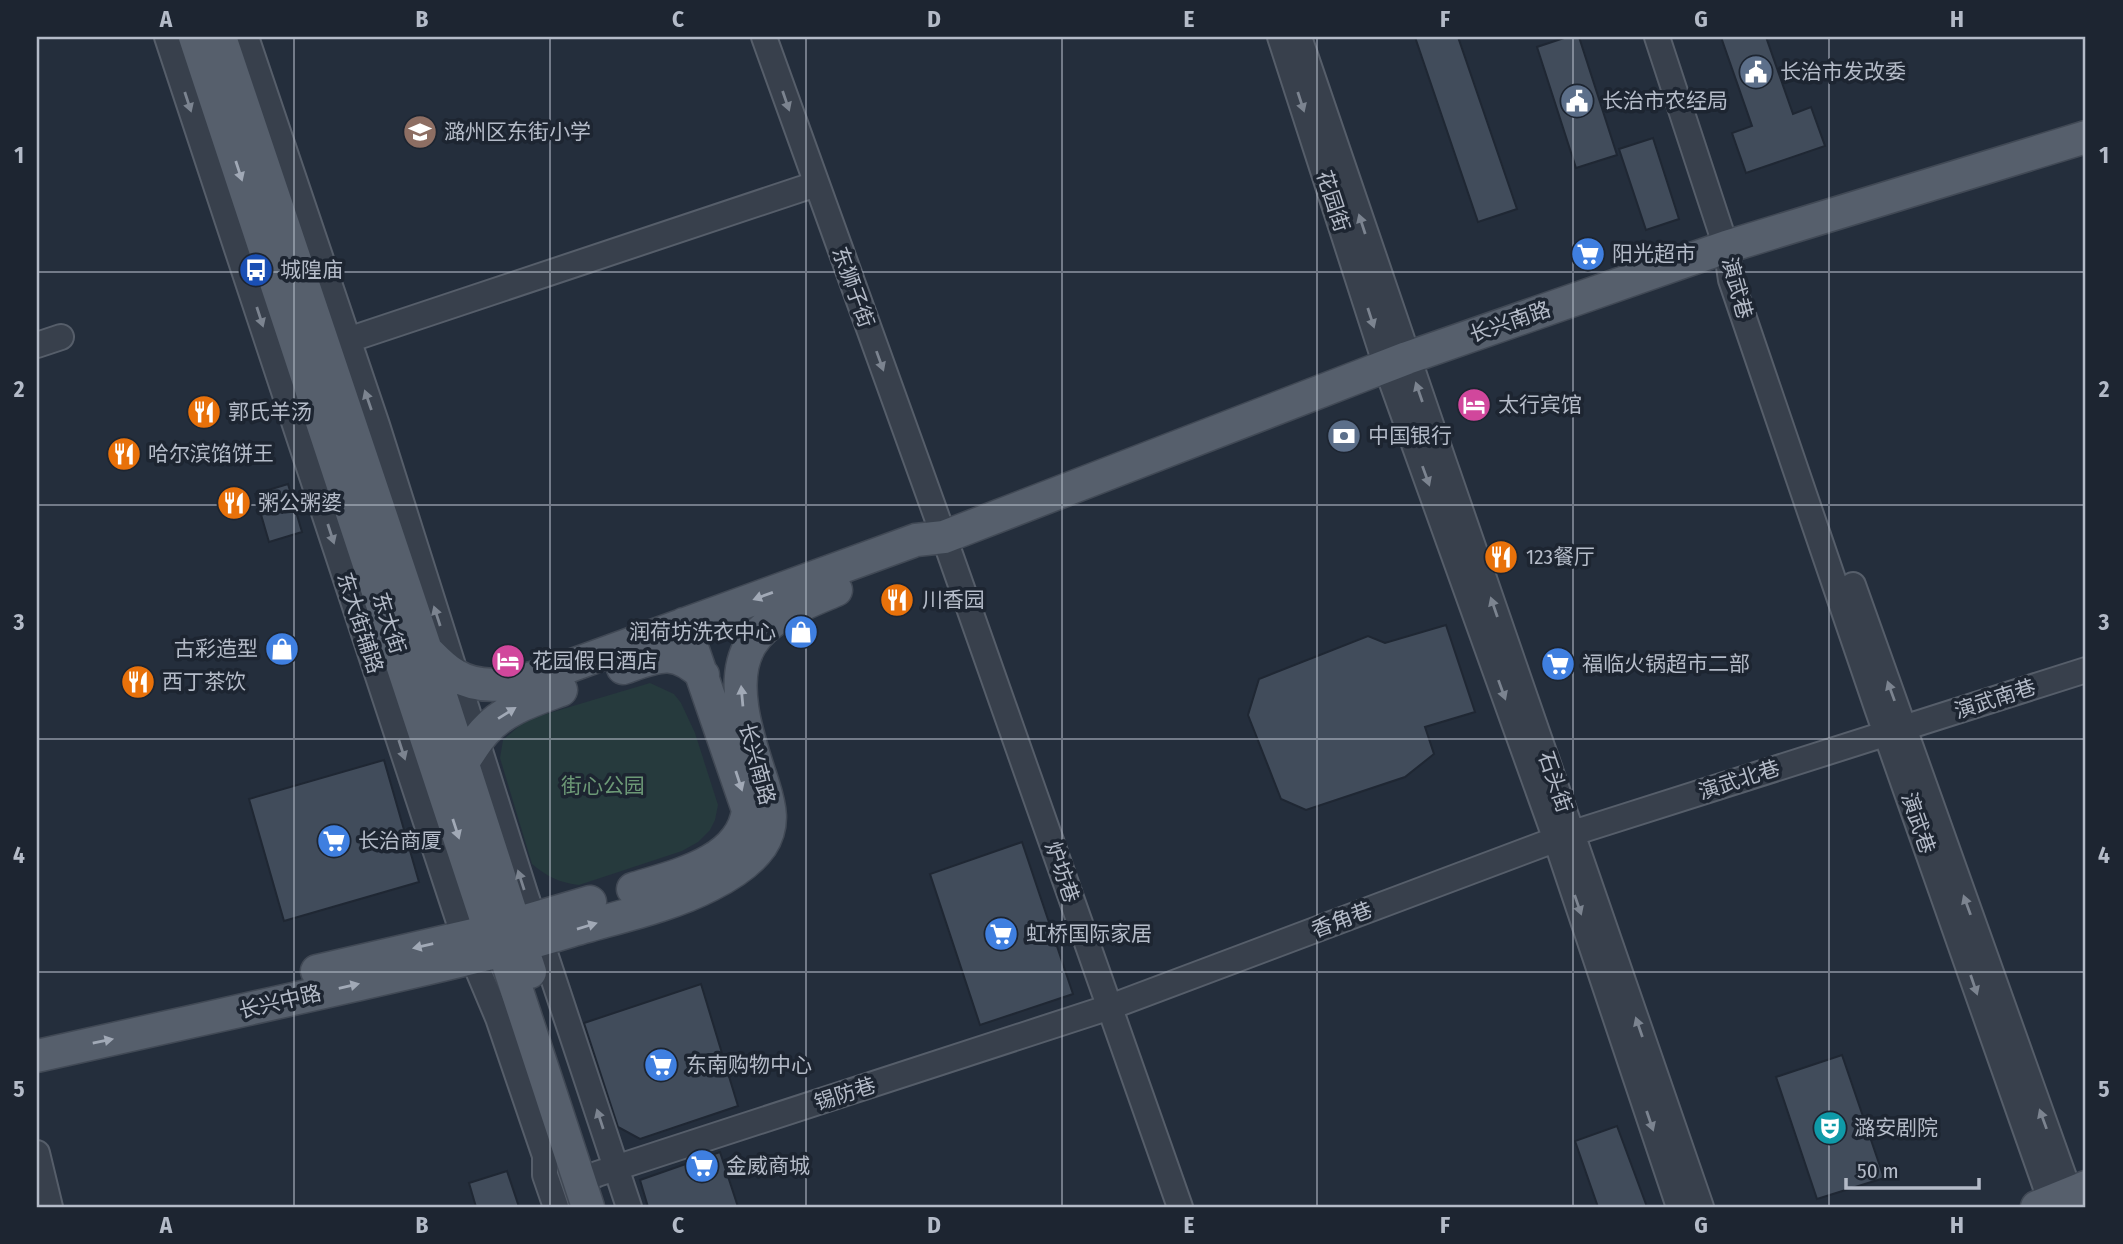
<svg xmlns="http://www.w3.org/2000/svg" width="2123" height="1244" viewBox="0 0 2123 1244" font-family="'Fira Sans Condensed','Noto Sans SC',sans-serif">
  <rect width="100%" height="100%" fill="#242e3c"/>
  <!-- green -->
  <path fill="#263a3d" d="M650,683L674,694L681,703L695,733L718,805L715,820L710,830L698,842L682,851L579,885C560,883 546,876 532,864L500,758L503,740L526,720Z"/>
  <!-- building -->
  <path fill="#414c5b" stroke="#1f2733" stroke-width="2" d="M1415,37H1458L1517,209L1478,222Z
    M1567,37H1579L1617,155L1576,168L1537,47Z
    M1721,37H1766L1793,114L1811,107L1825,146L1746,173L1732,133L1752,126Z
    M1653,138L1679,219L1646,230L1619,149Z
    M288,484L302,532L269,542L255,494Z
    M1446,625L1475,712L1425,727L1434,754L1405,777L1306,810L1281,799L1248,715L1259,679L1368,636L1385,643Z
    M384,760L419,882L284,921L249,799Z
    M1022,842L1073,994L980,1025L930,874Z
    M701,984L738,1106L640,1139L618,1127L584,1023Z
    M1842,1055L1884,1178L1817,1199L1776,1077Z
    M1617,1126L1647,1207H1598L1575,1141Z
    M720,1152L738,1207H648L640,1180Z
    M507,1171L519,1207H476L469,1183Z"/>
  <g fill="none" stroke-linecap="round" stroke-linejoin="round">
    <!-- minor casing -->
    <g stroke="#565e6a" stroke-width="28">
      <path id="minor" d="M167,37L464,937L498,1018L545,1156V1175L556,1207
        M246,37L377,425L525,893L629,1207
        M764,37L944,537L1180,1207
        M1280,37L1386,366L1556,840L1679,1207
        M1299,37C1430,428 1568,817 1701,1207
        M1657,37L1726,247L1731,280L1877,708L2051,1202L2058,1207
        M348,340L816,184
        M37,345L61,337
        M1853,585L2070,1194L2071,1207
        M37,1153L50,1207
        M580,1182L597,1174L1110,1007L1573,833L2086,670"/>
    </g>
    <!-- major casing -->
    <g stroke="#414955" stroke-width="35">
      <path id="major" d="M195,37L490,931L504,951L588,1207
        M220,37L426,650L530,972
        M426,650C435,659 444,669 455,675C489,696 533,678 567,667L916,540L944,537L1407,358L1726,247L2086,137
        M623,668C658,656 674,647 703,675
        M462,764C469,753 476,741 484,732C504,709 534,700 561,690
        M633,889C675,876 742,862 748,810L684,624
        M515,924L590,902
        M317,971L490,931
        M37,1056C140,1033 244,1010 347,987C421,970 495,954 567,932C613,918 668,907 710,885C728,876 749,863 761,846C775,825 770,806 763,784C750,744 727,682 751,644C768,616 808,602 836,590
        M2037,1207L2086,1187"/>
    </g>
    <!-- minor -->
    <use href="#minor" stroke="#38404c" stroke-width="24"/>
    <!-- major -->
    <use href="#major" stroke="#565f6c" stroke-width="32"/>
  </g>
  <!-- one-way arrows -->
  <defs><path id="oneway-solid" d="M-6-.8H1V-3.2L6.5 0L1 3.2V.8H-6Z" transform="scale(1.75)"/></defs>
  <g fill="#7c8490">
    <use href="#oneway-solid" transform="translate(786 101) rotate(71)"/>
    <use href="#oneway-solid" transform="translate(188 102) rotate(72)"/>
    <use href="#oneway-solid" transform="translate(1301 102) rotate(72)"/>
    <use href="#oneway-solid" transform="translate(1362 224) rotate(-108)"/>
    <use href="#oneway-solid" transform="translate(260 317) rotate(72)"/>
    <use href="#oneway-solid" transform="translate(1371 318) rotate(72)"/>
    <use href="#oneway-solid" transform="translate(880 361) rotate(70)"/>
    <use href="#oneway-solid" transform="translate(1419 392) rotate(-109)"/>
    <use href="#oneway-solid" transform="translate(368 400) rotate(-109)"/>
    <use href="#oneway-solid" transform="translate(1426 476) rotate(70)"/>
    <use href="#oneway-solid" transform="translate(331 534) rotate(72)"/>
    <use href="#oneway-solid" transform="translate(1494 607) rotate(-109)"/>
    <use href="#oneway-solid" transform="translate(437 616) rotate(-108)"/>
    <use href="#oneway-solid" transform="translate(1502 690) rotate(70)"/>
    <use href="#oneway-solid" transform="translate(1891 691) rotate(-110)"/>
    <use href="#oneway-solid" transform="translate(402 750) rotate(72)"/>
    <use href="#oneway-solid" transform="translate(521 880) rotate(-108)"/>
    <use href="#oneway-solid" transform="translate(1578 905) rotate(71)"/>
    <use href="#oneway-solid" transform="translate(1967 905) rotate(-110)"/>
    <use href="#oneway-solid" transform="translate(1974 985) rotate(71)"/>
    <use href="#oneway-solid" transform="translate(1639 1027) rotate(-109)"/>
    <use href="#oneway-solid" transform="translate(600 1119) rotate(-108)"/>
    <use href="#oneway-solid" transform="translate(2043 1119) rotate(-110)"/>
    <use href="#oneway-solid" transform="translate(1650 1121) rotate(71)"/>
  </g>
  <g fill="#a1a9b6">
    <use href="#oneway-solid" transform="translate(239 171) rotate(72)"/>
    <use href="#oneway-solid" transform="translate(763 596) rotate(160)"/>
    <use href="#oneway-solid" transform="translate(742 696) rotate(-95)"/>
    <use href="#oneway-solid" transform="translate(507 713) rotate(-32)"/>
    <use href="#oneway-solid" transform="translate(739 781) rotate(72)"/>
    <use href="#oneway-solid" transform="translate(456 829) rotate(72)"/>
    <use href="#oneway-solid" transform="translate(587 926) rotate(-17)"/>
    <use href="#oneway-solid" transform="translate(423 946) rotate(167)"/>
    <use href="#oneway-solid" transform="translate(349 986) rotate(-13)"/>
    <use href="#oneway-solid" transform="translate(103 1041) rotate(-12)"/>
  </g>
  <!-- grid -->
  <path fill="none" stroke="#b4bbc8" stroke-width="2" stroke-opacity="0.55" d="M294,37V1207M550,37V1207M806,37V1207M1062,37V1207M1317,37V1207M1573,37V1207M1829,37V1207M37,272H2086M37,505H2086M37,739H2086M37,972H2086"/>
  <!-- icons -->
  <defs>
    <g id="civic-disc" transform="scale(1.75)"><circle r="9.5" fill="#5c6f8a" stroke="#1d2531"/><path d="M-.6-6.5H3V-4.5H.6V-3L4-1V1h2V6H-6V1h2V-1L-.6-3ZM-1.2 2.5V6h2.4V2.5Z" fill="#fff"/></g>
    <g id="school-disc" transform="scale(1.75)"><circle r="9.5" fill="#8d6e63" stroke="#1d2531"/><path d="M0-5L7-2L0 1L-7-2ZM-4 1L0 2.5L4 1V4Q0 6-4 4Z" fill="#fff"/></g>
    <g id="supermarket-disc" transform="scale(1.75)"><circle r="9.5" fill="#3f7fe0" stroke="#1d2531"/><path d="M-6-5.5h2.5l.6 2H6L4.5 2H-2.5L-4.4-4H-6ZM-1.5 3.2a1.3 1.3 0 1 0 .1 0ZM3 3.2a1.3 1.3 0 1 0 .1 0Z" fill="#fff"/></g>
    <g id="bus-disc" transform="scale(1.75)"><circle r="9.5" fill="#1a4fb4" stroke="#1d2531"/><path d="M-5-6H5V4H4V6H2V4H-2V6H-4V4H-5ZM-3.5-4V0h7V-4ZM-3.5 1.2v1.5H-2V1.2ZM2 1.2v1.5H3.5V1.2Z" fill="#fff"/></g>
    <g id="hotel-disc" transform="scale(1.75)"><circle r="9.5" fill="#d1479c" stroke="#1d2531"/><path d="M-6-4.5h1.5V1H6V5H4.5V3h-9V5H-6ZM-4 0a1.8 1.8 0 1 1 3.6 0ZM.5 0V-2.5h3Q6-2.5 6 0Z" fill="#fff"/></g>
    <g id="restaurant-disc" transform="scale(1.75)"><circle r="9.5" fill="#e8710a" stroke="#1d2531"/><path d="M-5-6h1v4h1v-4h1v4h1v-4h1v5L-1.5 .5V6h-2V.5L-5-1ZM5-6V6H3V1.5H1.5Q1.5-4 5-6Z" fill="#fff"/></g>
    <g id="bank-disc" transform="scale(1.75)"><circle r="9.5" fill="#5c6f8a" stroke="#1d2531"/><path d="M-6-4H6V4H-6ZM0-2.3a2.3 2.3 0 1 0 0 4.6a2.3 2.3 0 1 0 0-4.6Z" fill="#fff"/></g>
    <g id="shop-disc" transform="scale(1.75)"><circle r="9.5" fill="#3f7fe0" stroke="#1d2531"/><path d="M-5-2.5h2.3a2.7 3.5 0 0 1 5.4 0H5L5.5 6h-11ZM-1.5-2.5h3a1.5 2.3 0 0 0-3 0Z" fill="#fff"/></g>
    <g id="theatre-disc" transform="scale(1.75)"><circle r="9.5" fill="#0f9aa8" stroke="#1d2531"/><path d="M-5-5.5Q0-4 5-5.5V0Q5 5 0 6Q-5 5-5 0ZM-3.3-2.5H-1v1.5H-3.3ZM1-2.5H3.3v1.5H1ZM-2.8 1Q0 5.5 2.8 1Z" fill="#fff"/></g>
  </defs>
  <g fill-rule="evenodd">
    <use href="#civic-disc" x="1756" y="72"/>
    <use href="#civic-disc" x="1577" y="101"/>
    <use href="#school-disc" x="420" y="132"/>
    <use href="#supermarket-disc" x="1588" y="254"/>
    <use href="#bus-disc" x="256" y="270"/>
    <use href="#hotel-disc" x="1474" y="405"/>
    <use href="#restaurant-disc" x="204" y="412"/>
    <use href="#bank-disc" x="1344" y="436"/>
    <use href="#restaurant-disc" x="124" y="454"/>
    <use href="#restaurant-disc" x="234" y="503"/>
    <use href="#restaurant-disc" x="1501" y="557"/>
    <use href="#restaurant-disc" x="897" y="600"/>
    <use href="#shop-disc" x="801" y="632"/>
    <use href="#shop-disc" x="282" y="649"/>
    <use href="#hotel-disc" x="508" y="661"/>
    <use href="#supermarket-disc" x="1558" y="664"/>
    <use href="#restaurant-disc" x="138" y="682"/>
    <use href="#supermarket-disc" x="334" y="841"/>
    <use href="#supermarket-disc" x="1001" y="934"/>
    <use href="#supermarket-disc" x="661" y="1065"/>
    <use href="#theatre-disc" x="1830" y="1128"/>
    <use href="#supermarket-disc" x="702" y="1166"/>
  </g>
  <g text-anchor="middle" stroke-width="7" stroke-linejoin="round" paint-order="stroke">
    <!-- poi labels -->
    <g font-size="21" fill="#b4bbc8" stroke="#1d2531" text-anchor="start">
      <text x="1780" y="79">长治市发改委</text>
      <text x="1602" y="108">长治市农经局</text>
      <text x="444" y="139">潞州区东街小学</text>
      <text x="1612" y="261">阳光超市</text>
      <text x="280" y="277">城隍庙</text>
      <text x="1498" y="412">太行宾馆</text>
      <text x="228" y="419">郭氏羊汤</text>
      <text x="1368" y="443">中国银行</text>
      <text x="148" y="461">哈尔滨馅饼王</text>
      <text x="258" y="510">粥公粥婆</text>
      <text x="1526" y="564">123餐厅</text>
      <text x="922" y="607">川香园</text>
      <text x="776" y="639" text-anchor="end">润荷坊洗衣中心</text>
      <text x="258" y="656" text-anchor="end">古彩造型</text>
      <text x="532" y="668">花园假日酒店</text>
      <text x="1582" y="671">福临火锅超市二部</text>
      <text x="162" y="689">西丁茶饮</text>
      <text x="358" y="848">长治商厦</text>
      <text x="1026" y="941">虹桥国际家居</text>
      <text x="686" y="1072">东南购物中心</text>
      <text x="1854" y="1135">潞安剧院</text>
      <text x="726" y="1173">金威商城</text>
    </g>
    <!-- street labels -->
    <g font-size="21" fill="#b4bbc8" stroke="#1d2531">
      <text transform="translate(1333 201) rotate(72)" y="7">花园街</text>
      <text transform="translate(853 287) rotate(70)" y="7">东狮子街</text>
      <text transform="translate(1737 288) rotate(75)" y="7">演武巷</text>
      <text transform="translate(1510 322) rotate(-19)" y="7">长兴南路</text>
      <text transform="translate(360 623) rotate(72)" y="7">东大街辅路</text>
      <text transform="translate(389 623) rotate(72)" y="7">东大街</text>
      <text transform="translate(1995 699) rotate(-18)" y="7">演武南巷</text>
      <text transform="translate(757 764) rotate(75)" y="7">长兴南路</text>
      <text transform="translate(1739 780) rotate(-18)" y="7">演武北巷</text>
      <text transform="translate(1555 782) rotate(71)" y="7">石头街</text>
      <text transform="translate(1918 823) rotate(71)" y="7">演武巷</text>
      <text transform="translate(1062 872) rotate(71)" y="7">炉坊巷</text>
      <text transform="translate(1342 920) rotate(-21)" y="7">香角巷</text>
      <text transform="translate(280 1002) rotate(-13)" y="7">长兴中路</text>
      <text transform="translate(845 1094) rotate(-18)" y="7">锡防巷</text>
    </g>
    <!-- park labels -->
    <g font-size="21" fill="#6c9876" stroke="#1d2531">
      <text x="603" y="793">街心公园</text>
    </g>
  </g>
  <!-- border -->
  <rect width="2123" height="1244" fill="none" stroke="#1d2531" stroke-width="77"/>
  <!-- scale -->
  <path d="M1846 1178v10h133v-10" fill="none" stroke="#b4bbc8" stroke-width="3.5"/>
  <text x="1857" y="1178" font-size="21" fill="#b4bbc8" stroke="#1d2531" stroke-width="5" paint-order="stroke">50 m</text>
  <rect x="38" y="38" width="2046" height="1168" fill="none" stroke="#b4bbc8" stroke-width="2.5"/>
  <g font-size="23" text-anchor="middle" font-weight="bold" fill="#b4bbc8">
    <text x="166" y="27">A</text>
    <text x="422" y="27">B</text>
    <text x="678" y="27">C</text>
    <text x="934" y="27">D</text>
    <text x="1189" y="27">E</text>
    <text x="1445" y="27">F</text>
    <text x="1701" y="27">G</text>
    <text x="1957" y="27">H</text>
    <text x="19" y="163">1</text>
    <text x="2104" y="163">1</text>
    <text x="19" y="397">2</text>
    <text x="2104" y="397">2</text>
    <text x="19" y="630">3</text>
    <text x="2104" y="630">3</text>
    <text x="19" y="863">4</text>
    <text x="2104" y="863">4</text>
    <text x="19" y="1097">5</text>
    <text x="2104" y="1097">5</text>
    <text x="166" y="1233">A</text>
    <text x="422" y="1233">B</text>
    <text x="678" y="1233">C</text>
    <text x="934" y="1233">D</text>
    <text x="1189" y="1233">E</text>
    <text x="1445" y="1233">F</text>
    <text x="1701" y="1233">G</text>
    <text x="1957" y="1233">H</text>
  </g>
</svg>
